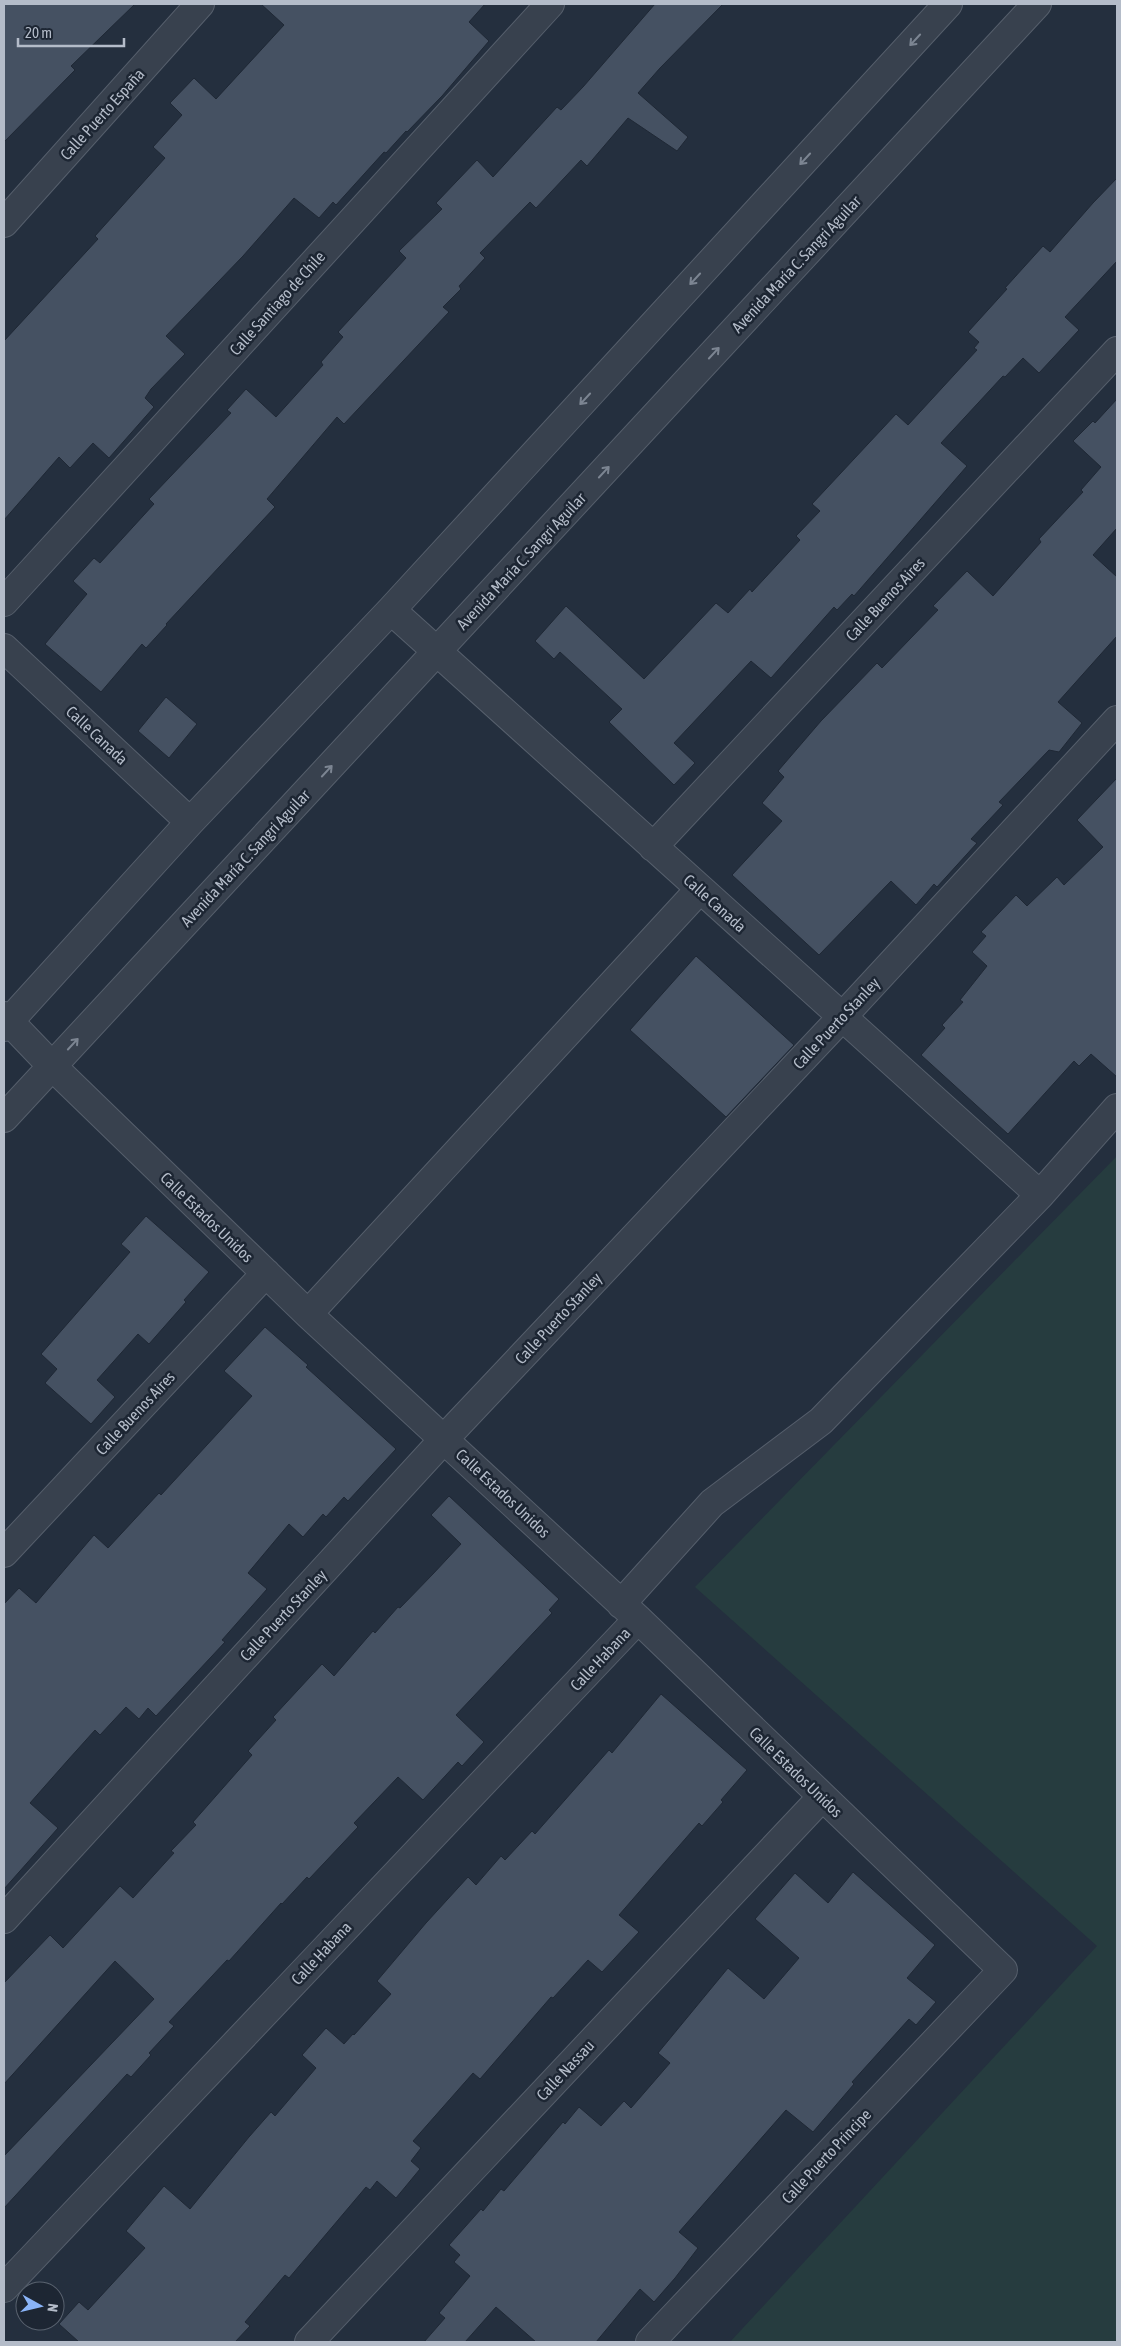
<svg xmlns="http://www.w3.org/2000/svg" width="1121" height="2346" viewBox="0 0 1121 2346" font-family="'Asap Condensed',sans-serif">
  <rect width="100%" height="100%" fill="#242f3e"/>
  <!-- green -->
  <path fill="#263c3f" d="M1117,1156V2342H730L1097,1946L695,1587Z"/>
  <!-- building -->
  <path fill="#455162" stroke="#1f2835" d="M4,4H135L71,66L75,70L4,142Z
    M261,4H485L469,22L489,41L442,96L407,132L406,131L386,153L384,152L336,205L333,202L319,218L294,198L243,256L166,336L185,354L151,389L145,398L154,407L109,458L93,443L70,468L59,457L4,520V341L98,239L95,236L165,158L153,147L182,115L170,103L194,78L216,99L284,25Z
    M655,4H723L660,68L638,93L688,137L677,151L628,118L587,166L581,160L536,208L530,202L480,253L485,258L459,286L461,289L443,307L449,312L344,424L337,417L267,499L275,507L166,624L167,625L146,648L142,644L101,692L45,644L87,594L73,581L94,558L100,563L154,504L149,499L231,413L227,410L246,389L276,417L323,365L321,362L343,337L338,332L406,258L399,251L442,209L436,203L477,160L493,177L557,107L561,110L583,87Z
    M1117,178V261L1065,317L1079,330L1039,373L1023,358L1005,377L1003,376L941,443L967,466L854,596L852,594L837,610L834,607L771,678L751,661L674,743L695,763L674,785L609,722L622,709L560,652L554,659L535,641L566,606L644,679L716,603L728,613L750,589L752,592L800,540L796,536L820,511L812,504L896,414L908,425L977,350L974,348L979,342L968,332L1007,289L1005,288L1043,246L1050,252L1093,203Z
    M1117,399V528L1093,555L1117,577V636L1058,702L1082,723L1059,752L1049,750L999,802L1003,805L971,839L977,843L937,887L934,884L916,905L891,881L819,955L732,875L782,821L762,803L784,777L778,771L821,721L877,663L882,668L938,610L933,606L967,571L993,596L1041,542L1039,539L1083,492L1081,490L1101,467L1073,441L1093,421L1095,423Z
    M166,697L197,724L169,758L138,731Z
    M1117,778V1077L1091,1054L1079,1066L1074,1061L1008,1134L921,1055L945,1028L942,1025L963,1002L960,1000L987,966L972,952L986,936L981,932L1016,895L1027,906L1057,877L1064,885L1103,847L1077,820Z
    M696,956L794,1045L726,1117L630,1030Z
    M146,1216L209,1272L184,1300L186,1302L149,1344L138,1334L97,1380L115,1397L91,1424L45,1383L57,1369L41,1354L130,1252L121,1244Z
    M265,1327L308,1365L306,1367L396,1449L348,1501L344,1497L326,1517L323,1514L303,1537L289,1524L248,1573L267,1589L222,1640L225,1642L156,1716L148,1708L139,1719L126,1707L100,1735L95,1730L68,1760L30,1803L58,1828L4,1889V1604L19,1588L36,1603L94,1535L108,1548L159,1493L161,1495L252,1396L224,1371Z
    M449,1496L559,1599L549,1610L552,1613L456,1715L484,1742L462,1766L458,1762L423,1800L398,1777L354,1823L358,1827L309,1879L307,1877L282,1904L281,1903L229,1961L227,1960L169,2022L174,2026L149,2053L151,2055L131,2077L127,2074L4,2208V2156L154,1999L115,1961L4,2084V1983L50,1935L63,1948L120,1886L133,1898L174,1853L171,1851L196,1825L193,1822L252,1755L248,1751L276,1720L273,1717L322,1664L334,1676L373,1631L375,1633L398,1607L400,1608L433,1574L461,1544L431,1515Z
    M661,1694L747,1770L721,1800L723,1802L702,1826L699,1823L619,1915L639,1932L602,1972L588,1960L553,1998L551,1997L480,2079L473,2073L413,2141L421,2148L411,2161L420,2169L396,2198L377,2181L370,2190L366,2187L289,2278L285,2275L245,2322L250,2326L235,2342H79L59,2324L79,2302L88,2310L145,2248L126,2231L164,2186L190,2209L249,2137L271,2112L275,2116L316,2068L302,2055L326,2028L344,2044L353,2034L354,2035L391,1994L377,1981L426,1923L468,1877L476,1885L501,1856L505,1860L532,1831L535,1834L609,1750L612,1753Z
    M853,1872L935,1945L907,1978L936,2002L916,2025L909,2019L852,2082L854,2084L813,2132L786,2110L679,2232L698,2248L675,2278L654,2302L640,2289L596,2342H536L496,2307L465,2342H424L445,2318L439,2313L470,2276L454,2262L460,2255L449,2245L481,2209L483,2211L501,2189L504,2191L563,2122L565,2124L579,2107L601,2126L624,2101L631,2108L670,2063L658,2053L728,1968L764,1999L799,1958L755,1919L795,1873L828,1903Z"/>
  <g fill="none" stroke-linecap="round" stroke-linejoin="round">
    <!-- minor casing -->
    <g stroke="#565f6c" stroke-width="30">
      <path id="minor" d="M4,223L200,4
        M4,602L550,4
        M391,610L1040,1195
        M4,648L190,822
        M653,847L1117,351
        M4,1016L52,1066L308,1314L638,1619L1003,1970L650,2342
        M4,1027L190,822L391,610L948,4
        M4,1118L1037,4
        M308,1314L700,889
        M4,1553L266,1273
        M621,1604L712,1503L821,1421L1040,1195L1117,1108
        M4,1919L445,1438L843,1016L1117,720
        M4,2288L638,1619
        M309,2342L822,1797"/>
    </g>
    <!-- minor -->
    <use href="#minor" stroke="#38414e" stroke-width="28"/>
  </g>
  <!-- one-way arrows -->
  <defs><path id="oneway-shaft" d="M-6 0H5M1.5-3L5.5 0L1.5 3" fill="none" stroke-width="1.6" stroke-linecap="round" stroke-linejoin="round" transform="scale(1.25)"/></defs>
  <g stroke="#7c8592">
    <use href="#oneway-shaft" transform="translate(915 40) rotate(133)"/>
    <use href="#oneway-shaft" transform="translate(805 159) rotate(133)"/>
    <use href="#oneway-shaft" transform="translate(695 279) rotate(133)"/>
    <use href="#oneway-shaft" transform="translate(714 353) rotate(-47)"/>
    <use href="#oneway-shaft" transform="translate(585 399) rotate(133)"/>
    <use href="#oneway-shaft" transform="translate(604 472) rotate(-47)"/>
    <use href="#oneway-shaft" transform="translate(327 771) rotate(-47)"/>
    <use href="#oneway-shaft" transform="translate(73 1044) rotate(-47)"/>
  </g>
  <g text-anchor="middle" stroke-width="5" stroke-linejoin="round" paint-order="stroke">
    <!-- street labels -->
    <g font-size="16" fill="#b4bcc9" stroke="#1d2633">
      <text transform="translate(102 114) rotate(-48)" y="6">Calle Puerto España</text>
      <text transform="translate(796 264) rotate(-47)" y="6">Avenida María C. Sangri Aguilar</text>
      <text transform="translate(277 303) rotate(-48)" y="6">Calle Santiago de Chile</text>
      <text transform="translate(521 561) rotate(-47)" y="6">Avenida María C. Sangri Aguilar</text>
      <text transform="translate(885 599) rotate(-47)" y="6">Calle Buenos Aires</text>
      <text transform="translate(97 735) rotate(43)" y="6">Calle Canada</text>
      <text transform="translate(245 858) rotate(-47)" y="6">Avenida María C. Sangri Aguilar</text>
      <text transform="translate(715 903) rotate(42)" y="6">Calle Canada</text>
      <text transform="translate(836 1023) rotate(-47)" y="6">Calle Puerto Stanley</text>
      <text transform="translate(207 1217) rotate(44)" y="6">Calle Estados Unidos</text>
      <text transform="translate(558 1318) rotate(-47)" y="6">Calle Puerto Stanley</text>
      <text transform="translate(135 1413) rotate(-47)" y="6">Calle Buenos Aires</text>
      <text transform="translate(503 1493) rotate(43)" y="6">Calle Estados Unidos</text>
      <text transform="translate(283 1615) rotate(-47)" y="6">Calle Puerto Stanley</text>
      <text transform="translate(600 1659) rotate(-47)" y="6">Calle Habana</text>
      <text transform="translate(796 1772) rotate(44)" y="6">Calle Estados Unidos</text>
      <text transform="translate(321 1953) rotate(-47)" y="6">Calle Habana</text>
      <text transform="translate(565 2070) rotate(-47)" y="6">Calle Nassau</text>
      <text transform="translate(826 2156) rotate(-47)" y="6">Calle Puerto Principe</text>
    </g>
  </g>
  <!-- border -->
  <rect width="1121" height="2346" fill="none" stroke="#b4bcc9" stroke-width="10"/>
  <!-- north arrow -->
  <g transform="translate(40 2306) rotate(98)"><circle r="24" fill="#1d2633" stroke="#59626f"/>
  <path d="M0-4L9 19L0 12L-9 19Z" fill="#8ab4f8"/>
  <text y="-8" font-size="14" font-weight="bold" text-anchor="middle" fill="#b4bcc9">N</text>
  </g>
  <!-- scale -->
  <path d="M18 38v8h106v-8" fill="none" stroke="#b4bcc9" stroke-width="2.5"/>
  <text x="25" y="38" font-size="15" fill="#b4bcc9" stroke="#1d2633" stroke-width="4" paint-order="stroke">20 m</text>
</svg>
